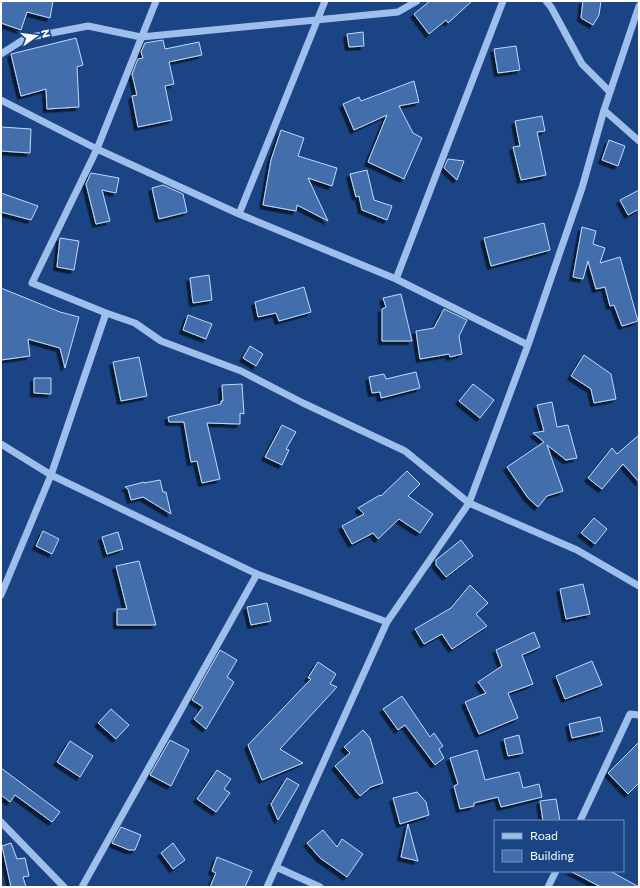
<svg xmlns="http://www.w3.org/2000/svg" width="640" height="888" viewBox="0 0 640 888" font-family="Commissioner,sans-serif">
  <defs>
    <filter id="shadow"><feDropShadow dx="-3.5" dy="3.5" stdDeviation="0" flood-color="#0009"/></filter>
  </defs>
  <rect width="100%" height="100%" fill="#1a4483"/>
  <!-- building -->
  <path fill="#426eac" stroke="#c3d9f8" filter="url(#shadow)" d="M1,1H53L50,18L27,12L21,30L1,23Z
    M430,1H472L448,23L446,20L429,34L414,14Z
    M583,1H601L599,15L593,25L581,18Z
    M363,32L364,46L349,47L347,34Z
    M76,38L83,65L77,67L79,107L47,109L46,89L21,96L11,54Z
    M163,40L165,49L199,42L202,55L169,62L174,84L165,86L172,120L138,127L132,96L137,95L132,74L138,59L143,58L141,52L145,43Z
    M516,46L520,70L498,73L494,49Z
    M414,81L419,102L399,106L413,133L422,138L404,179L368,162L387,115L354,130L343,104L359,97L361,101Z
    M542,116L545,131L537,132L546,175L521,180L513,147L520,146L515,121Z
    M1,127L31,129L30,153L1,151Z
    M281,130L304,138L298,156L337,168L332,186L308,178L328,221L297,205L296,211L263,205L271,160Z
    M609,140L625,146L618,166L602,160Z
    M448,159L464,161L457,180L444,168Z
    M367,170L374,200L392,206L387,220L362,210L359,196L356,197L350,174Z
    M91,173L119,178L116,193L102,190L110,221L96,224L86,184Z
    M163,185L183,194L187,212L159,219L152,188Z
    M639,190V209L628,215L620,200Z
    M1,193L38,206L31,220L1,212Z
    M544,223L550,250L491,266L484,238Z
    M582,227L596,231L593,244L605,248L600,263L620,257L638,321L622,326L614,305L610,306L605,287L596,289L588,261L583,279L573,277Z
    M60,238L79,241L74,270L57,267Z
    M209,275L212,300L193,303L190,278Z
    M304,287L311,312L279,321L276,313L258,317L255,302Z
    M1,288L60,312L79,317L65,368L60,348L28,339L30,356L1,360Z
    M401,294L412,341H382V309L386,307L383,298Z
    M444,309L467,320L459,336L462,354L450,357L449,354L420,359L416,331L434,328Z
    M188,315L212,324L206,339L183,330Z
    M250,346L263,354L256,366L243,358Z
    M584,355L611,374L616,399L594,403L591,389L571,376Z
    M139,357L147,396L121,401L113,362Z
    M416,372L420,388L381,398L380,392L372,393L369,377L384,374L386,379Z
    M34,378H51V394L34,393Z
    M242,384L244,414L240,413V424L207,423L220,479L202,483L197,461L191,462L184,422H169L168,417L221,404V401H223L222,385Z
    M473,384L494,400L480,418L459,401Z
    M552,402L557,427L568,425L577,458L566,460L547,445L563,491L547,496L538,507L528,498L507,467L544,442L533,433L544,431L537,405Z
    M282,425L296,432L286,449L289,450L282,465L265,457Z
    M639,435V482L623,464L602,489L588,478L612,448L617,454Z
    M407,471L420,484L408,496L433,514L420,533L399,519L378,539L373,533L352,544L342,526L364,514L358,508L380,495L381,496Z
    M160,480L163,492H166L171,514L143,497L131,500L128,489L125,487L144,482V483Z
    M594,518L607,529L595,544L581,533Z
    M43,531L59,539L52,554L36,546Z
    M118,532L123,549L107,554L102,537Z
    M461,540L473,556L446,577L436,565V560Z
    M139,561L156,625H117V609H127L116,566Z
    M583,584L590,614L566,619L560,589Z
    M470,585L488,603L476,614L487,626L452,649L442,634L424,644L415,629L451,608Z
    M267,603L271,621L251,625L247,607Z
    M534,632L540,647L522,655L533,684L508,693L518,718L479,734L465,702L486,693L478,682L502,666L496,650Z
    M220,650L237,660L227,677L234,682L206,729L194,719L203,707L192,700Z
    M592,661L602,685L565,699L556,676Z
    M318,662L336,674L330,684L337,687L280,749L303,763L262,780L248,745L311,679L308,678Z
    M402,696L430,737L434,733L443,746L439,749L444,758L435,765L405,725L398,730L383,709Z
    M111,709L129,725L116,739L98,723Z
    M600,717L603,731L572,738L569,724Z
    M363,730L370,738L383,783L371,787L360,796L335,766L350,753L344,747Z
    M519,735L523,753L508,756L504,739Z
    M170,740L189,750L171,786L150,775Z
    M70,741L93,756L80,777L57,762Z
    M639,742V783L628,794L608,773Z
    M477,750L485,780L519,772L523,788L539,784L542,797L501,807L498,797L474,803V806L460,809L454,786L458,784L450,758Z
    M1,768L60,812L52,822L15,795L10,802L1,795Z
    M217,770L231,779L224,789L230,793L216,812L197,799Z
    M287,778L299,785L278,820L271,804Z
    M417,792L426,802L429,815L400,824L393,798Z
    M556,799L560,821H543L540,801Z
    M408,824L418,861L401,857Z
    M121,827L141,835L135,850H129L112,843Z
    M323,830L337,847L342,839L363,854L347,877L320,858L307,843Z
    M11,843L17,859L25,858L29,876L23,877L26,887H11L2,846Z
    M173,843L185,860L173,869L161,853Z
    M217,857L252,871L245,887H210L216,873L212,871Z
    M570,871H610L639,887H601Z"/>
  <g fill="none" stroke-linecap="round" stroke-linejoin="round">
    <!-- minor -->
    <path stroke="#9ebeeb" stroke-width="7" d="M546,1L551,7L582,64L610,92
      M1,54L26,38L88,26L141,37L398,12L417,1
      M1,100L97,149L239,214L396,279L528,345
      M604,110L639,141
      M239,214L325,1
      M396,279L503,1
      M106,313L135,323L161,341L241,371L303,403L405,451L469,503L577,550L639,586
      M1,444L51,475L257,574L387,622
      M1,595L51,475L106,313L32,283L97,149L156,1
      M580,821L630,714L639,715
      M1,822L64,887
      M276,867L320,887
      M82,887L257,574
      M267,887L387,622L469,503L528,345L582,188L604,110L639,6
      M548,887L556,871"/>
  </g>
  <!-- border -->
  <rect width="640" height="888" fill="none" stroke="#ffffff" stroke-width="4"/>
  <!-- legend -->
  <rect x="494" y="820" width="130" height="52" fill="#1a4483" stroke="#768fb5"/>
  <rect x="502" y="833" width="20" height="6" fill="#9ebeeb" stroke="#768fb5"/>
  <text x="530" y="840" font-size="12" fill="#ffffff">Road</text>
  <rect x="502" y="850" width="20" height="12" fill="#426eac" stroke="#768fb5"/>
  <text x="530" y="860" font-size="12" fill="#ffffff">Building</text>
  <!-- north arrow -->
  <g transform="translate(36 36) rotate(76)" stroke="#1a4483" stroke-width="3" paint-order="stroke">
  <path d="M0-3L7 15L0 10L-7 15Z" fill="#ffffff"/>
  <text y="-6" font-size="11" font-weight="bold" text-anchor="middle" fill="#ffffff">N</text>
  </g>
</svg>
